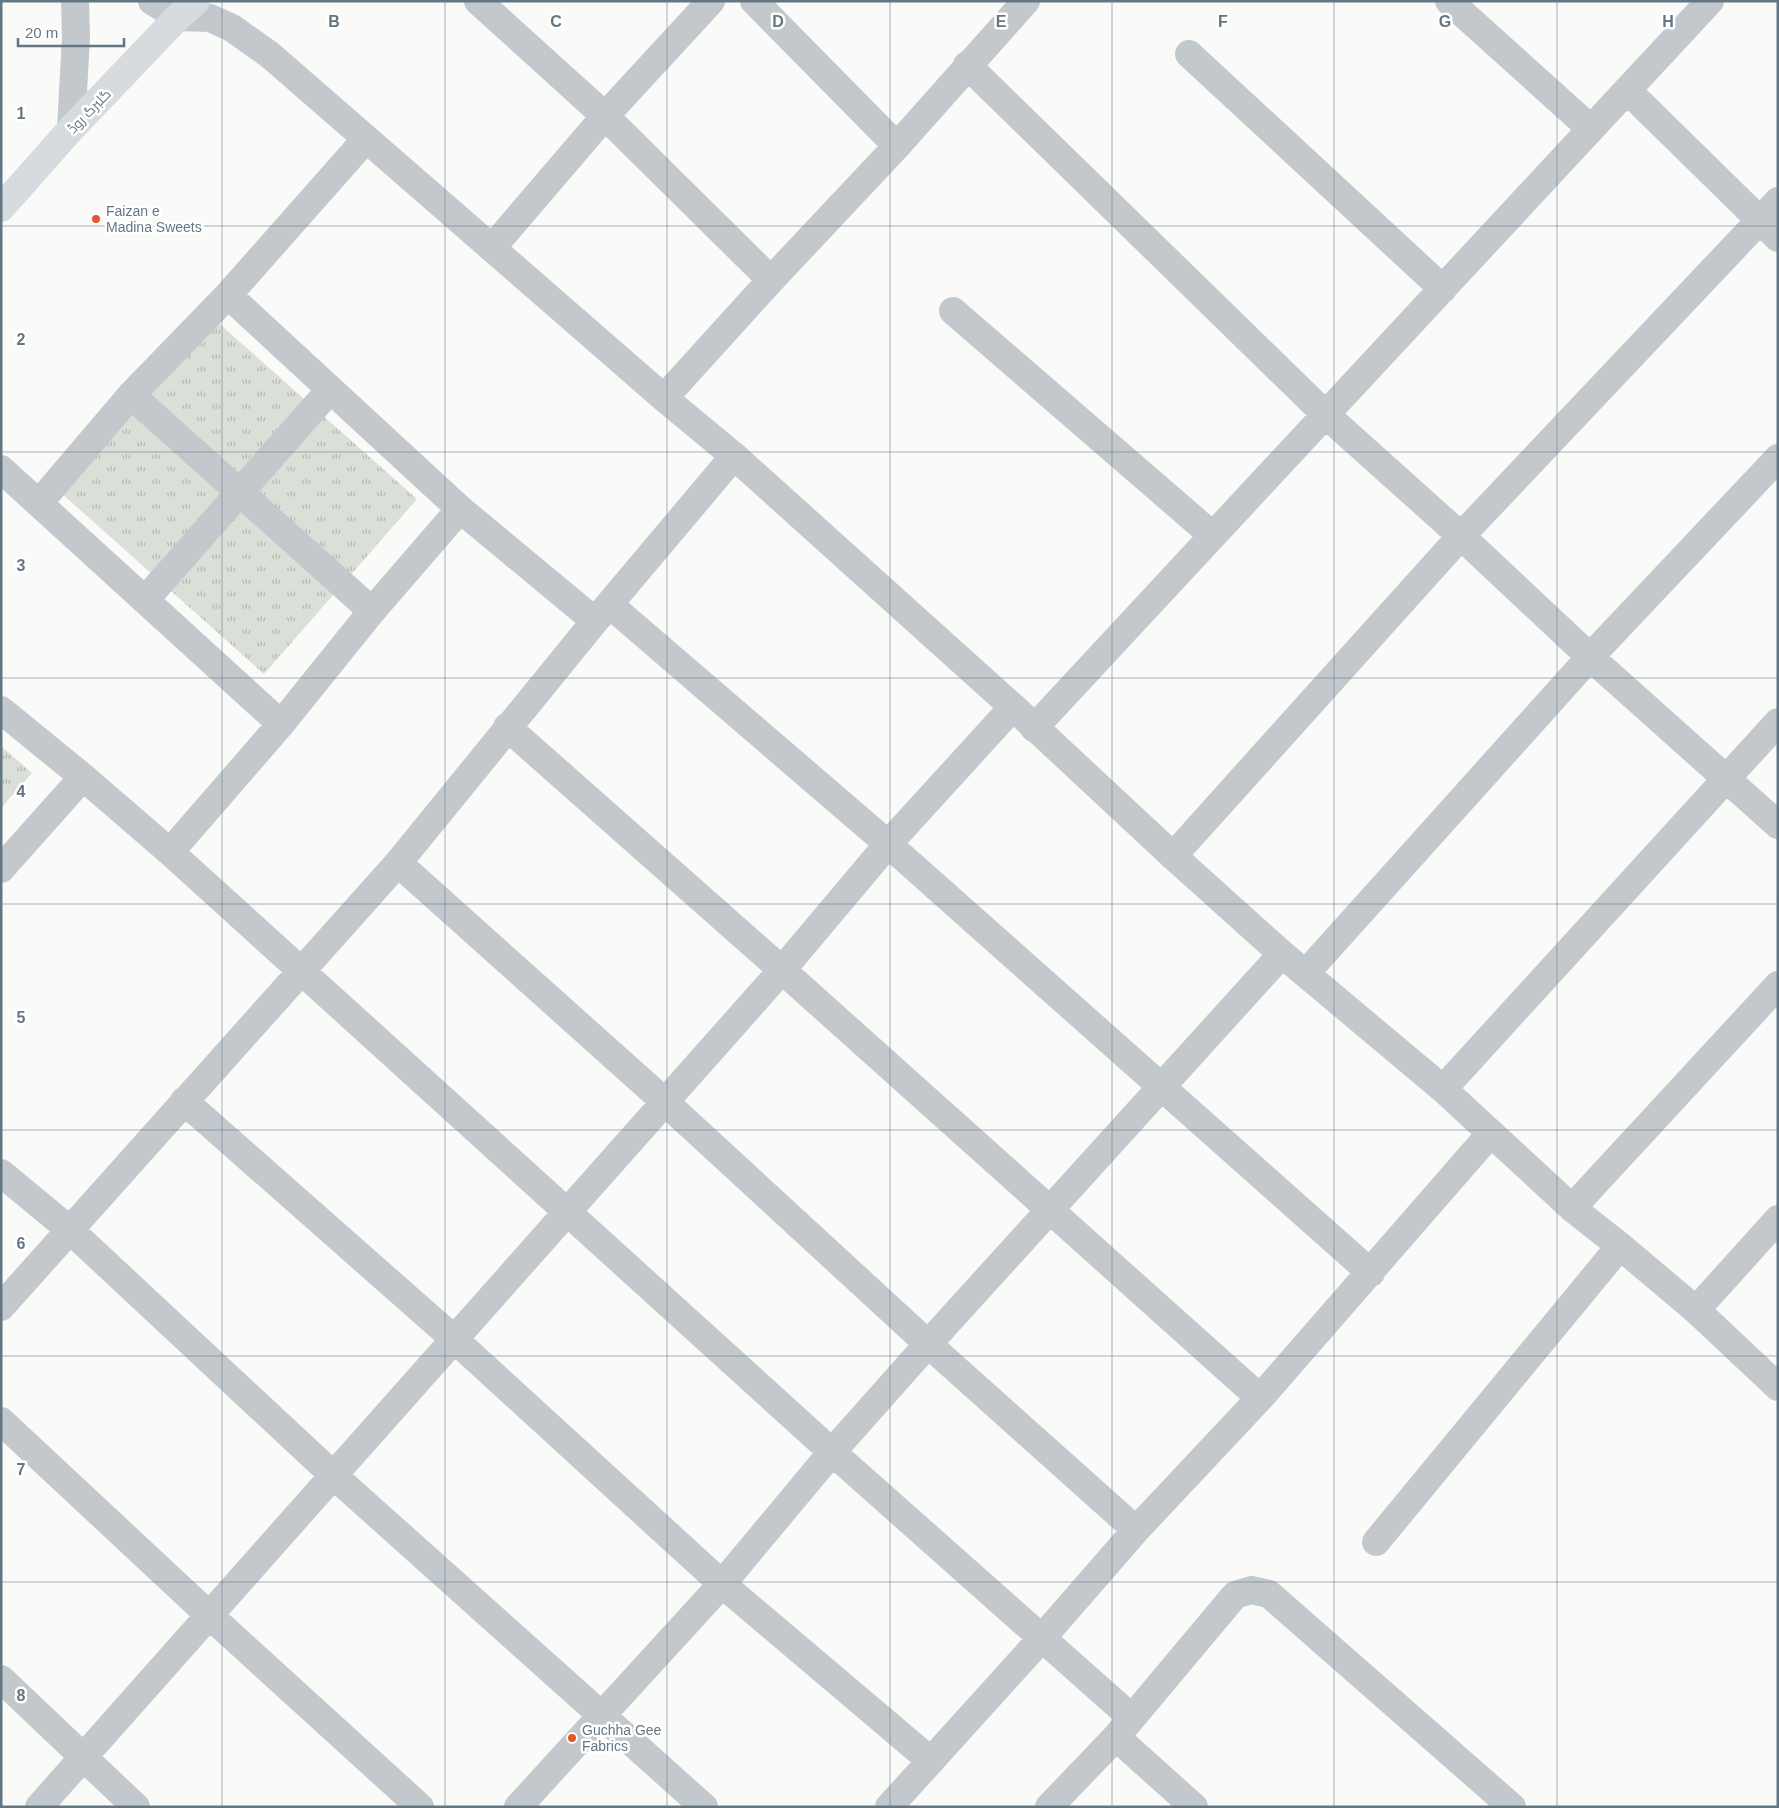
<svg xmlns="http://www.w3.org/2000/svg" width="1779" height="1808" viewBox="0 0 1779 1808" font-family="Helvetica,Cairo,sans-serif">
  <defs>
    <pattern id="grass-tufts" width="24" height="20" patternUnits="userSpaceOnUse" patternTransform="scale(1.25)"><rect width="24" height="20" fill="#dadfd7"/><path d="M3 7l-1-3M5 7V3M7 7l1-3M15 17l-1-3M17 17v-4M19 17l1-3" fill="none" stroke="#b4b9b4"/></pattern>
  </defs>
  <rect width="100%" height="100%" fill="#fafaf8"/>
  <!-- grass -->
  <path fill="url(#grass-tufts)" d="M213,318L417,499L264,674L60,492Z
    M1,746L32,773L1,808Z"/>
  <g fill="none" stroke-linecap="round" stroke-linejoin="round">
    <!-- pedestrian -->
    <path stroke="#c3c8cc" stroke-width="28" d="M131,395L372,611
      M145,600L330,390"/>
    <!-- minor -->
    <path stroke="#c3c8cc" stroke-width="28" d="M478,1L605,116L771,280
      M754,1L897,146
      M1449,1L1591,129
      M1189,54L1443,289
      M967,65L1326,415L1461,536L1590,657L1778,825
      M1627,90L1778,238
      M492,248L605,116L711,1
      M228,295L460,509L595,621
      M953,311L1212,535
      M664,398L771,280L897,146L1026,1
      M1,469L281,724
      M39,503L131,395L228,295L366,139
      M610,605L888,844L1371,1273
      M1,710L83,777L170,852L832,1452L1132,1718
      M507,727L782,970L1260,1398
      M1034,728L1710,1
      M170,852L281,724L372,611L460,509
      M1173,856L1461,536L1778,201
      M398,863L665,1102L928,1344L1136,1530
      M1,869L83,777
      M1306,973L1590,657L1778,458
      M1443,1089L1778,722
      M184,1101L454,1339L722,1584L931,1761
      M1,1173L70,1230L333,1475L704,1807
      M1572,1208L1778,985
      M1,1307L398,863L595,621L734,456
      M1696,1310L1778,1219
      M1,1421L209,1615L420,1807
      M1376,1542L1620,1246
      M1,1679L136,1807
      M39,1807L782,970L888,844L1013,707
      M518,1807L722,1584L832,1452L928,1344L1282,954
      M889,1807L1042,1638L1136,1530L1260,1398L1491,1133
      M1049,1807L1116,1737
      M1194,1807L1116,1737L1235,1595L1251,1590L1269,1594L1512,1807"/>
    <!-- tertiary -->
    <path stroke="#c3c8cc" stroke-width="28" d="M152,1L178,17L210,18L232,28L270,55L664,398L734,456L1013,707L1173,856L1282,954L1443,1089L1572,1208L1620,1246L1696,1310L1778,1387
      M71,129L76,37L75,1"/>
    <!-- secondary -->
    <path stroke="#d6dbdf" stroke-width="28" d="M1,208L71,129L178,17L196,1"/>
  </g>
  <!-- grid -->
  <path fill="none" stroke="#657683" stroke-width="1" stroke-opacity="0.55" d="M222,1V1807M445,1V1807M667,1V1807M890,1V1807M1112,1V1807M1334,1V1807M1557,1V1807M1,226H1778M1,452H1778M1,678H1778M1,904H1778M1,1130H1778M1,1356H1778M1,1582H1778"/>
  <!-- markers -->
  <g fill="#e4572e" stroke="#fff" stroke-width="2">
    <circle cx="96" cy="219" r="5"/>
    <circle cx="572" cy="1738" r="5"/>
  </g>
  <g text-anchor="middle" stroke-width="5" stroke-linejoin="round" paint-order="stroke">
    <!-- street labels -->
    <g font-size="14" fill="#657683" stroke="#fff">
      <text transform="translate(89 111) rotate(-46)" y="5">گلبرگ روڈ</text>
    </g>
    <!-- poi labels -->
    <g font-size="14" fill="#657683" stroke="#fff" text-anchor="start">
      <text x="106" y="216">Faizan e<tspan x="106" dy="16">Madina Sweets</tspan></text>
      <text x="582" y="1735">Guchha Gee<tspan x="582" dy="16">Fabrics</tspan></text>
    </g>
  </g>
  <g font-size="16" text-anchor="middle" font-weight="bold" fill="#657683" stroke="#fff" stroke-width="5" stroke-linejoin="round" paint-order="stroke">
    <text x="334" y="27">B</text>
    <text x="556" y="27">C</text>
    <text x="778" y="27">D</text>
    <text x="1001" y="27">E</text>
    <text x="1223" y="27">F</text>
    <text x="1445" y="27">G</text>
    <text x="1668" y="27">H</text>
    <text x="21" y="119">1</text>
    <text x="21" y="345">2</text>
    <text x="21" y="571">3</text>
    <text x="21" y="797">4</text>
    <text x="21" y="1023">5</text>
    <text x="21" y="1249">6</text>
    <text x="21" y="1475">7</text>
    <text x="21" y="1701">8</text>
  </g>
  <!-- border -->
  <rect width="1779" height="1808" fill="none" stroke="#657683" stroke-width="5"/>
  <!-- scale -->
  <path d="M18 38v8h106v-8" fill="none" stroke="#657683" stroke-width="2.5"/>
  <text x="25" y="38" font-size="15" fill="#657683" stroke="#ffffff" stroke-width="4" paint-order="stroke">20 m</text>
</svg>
